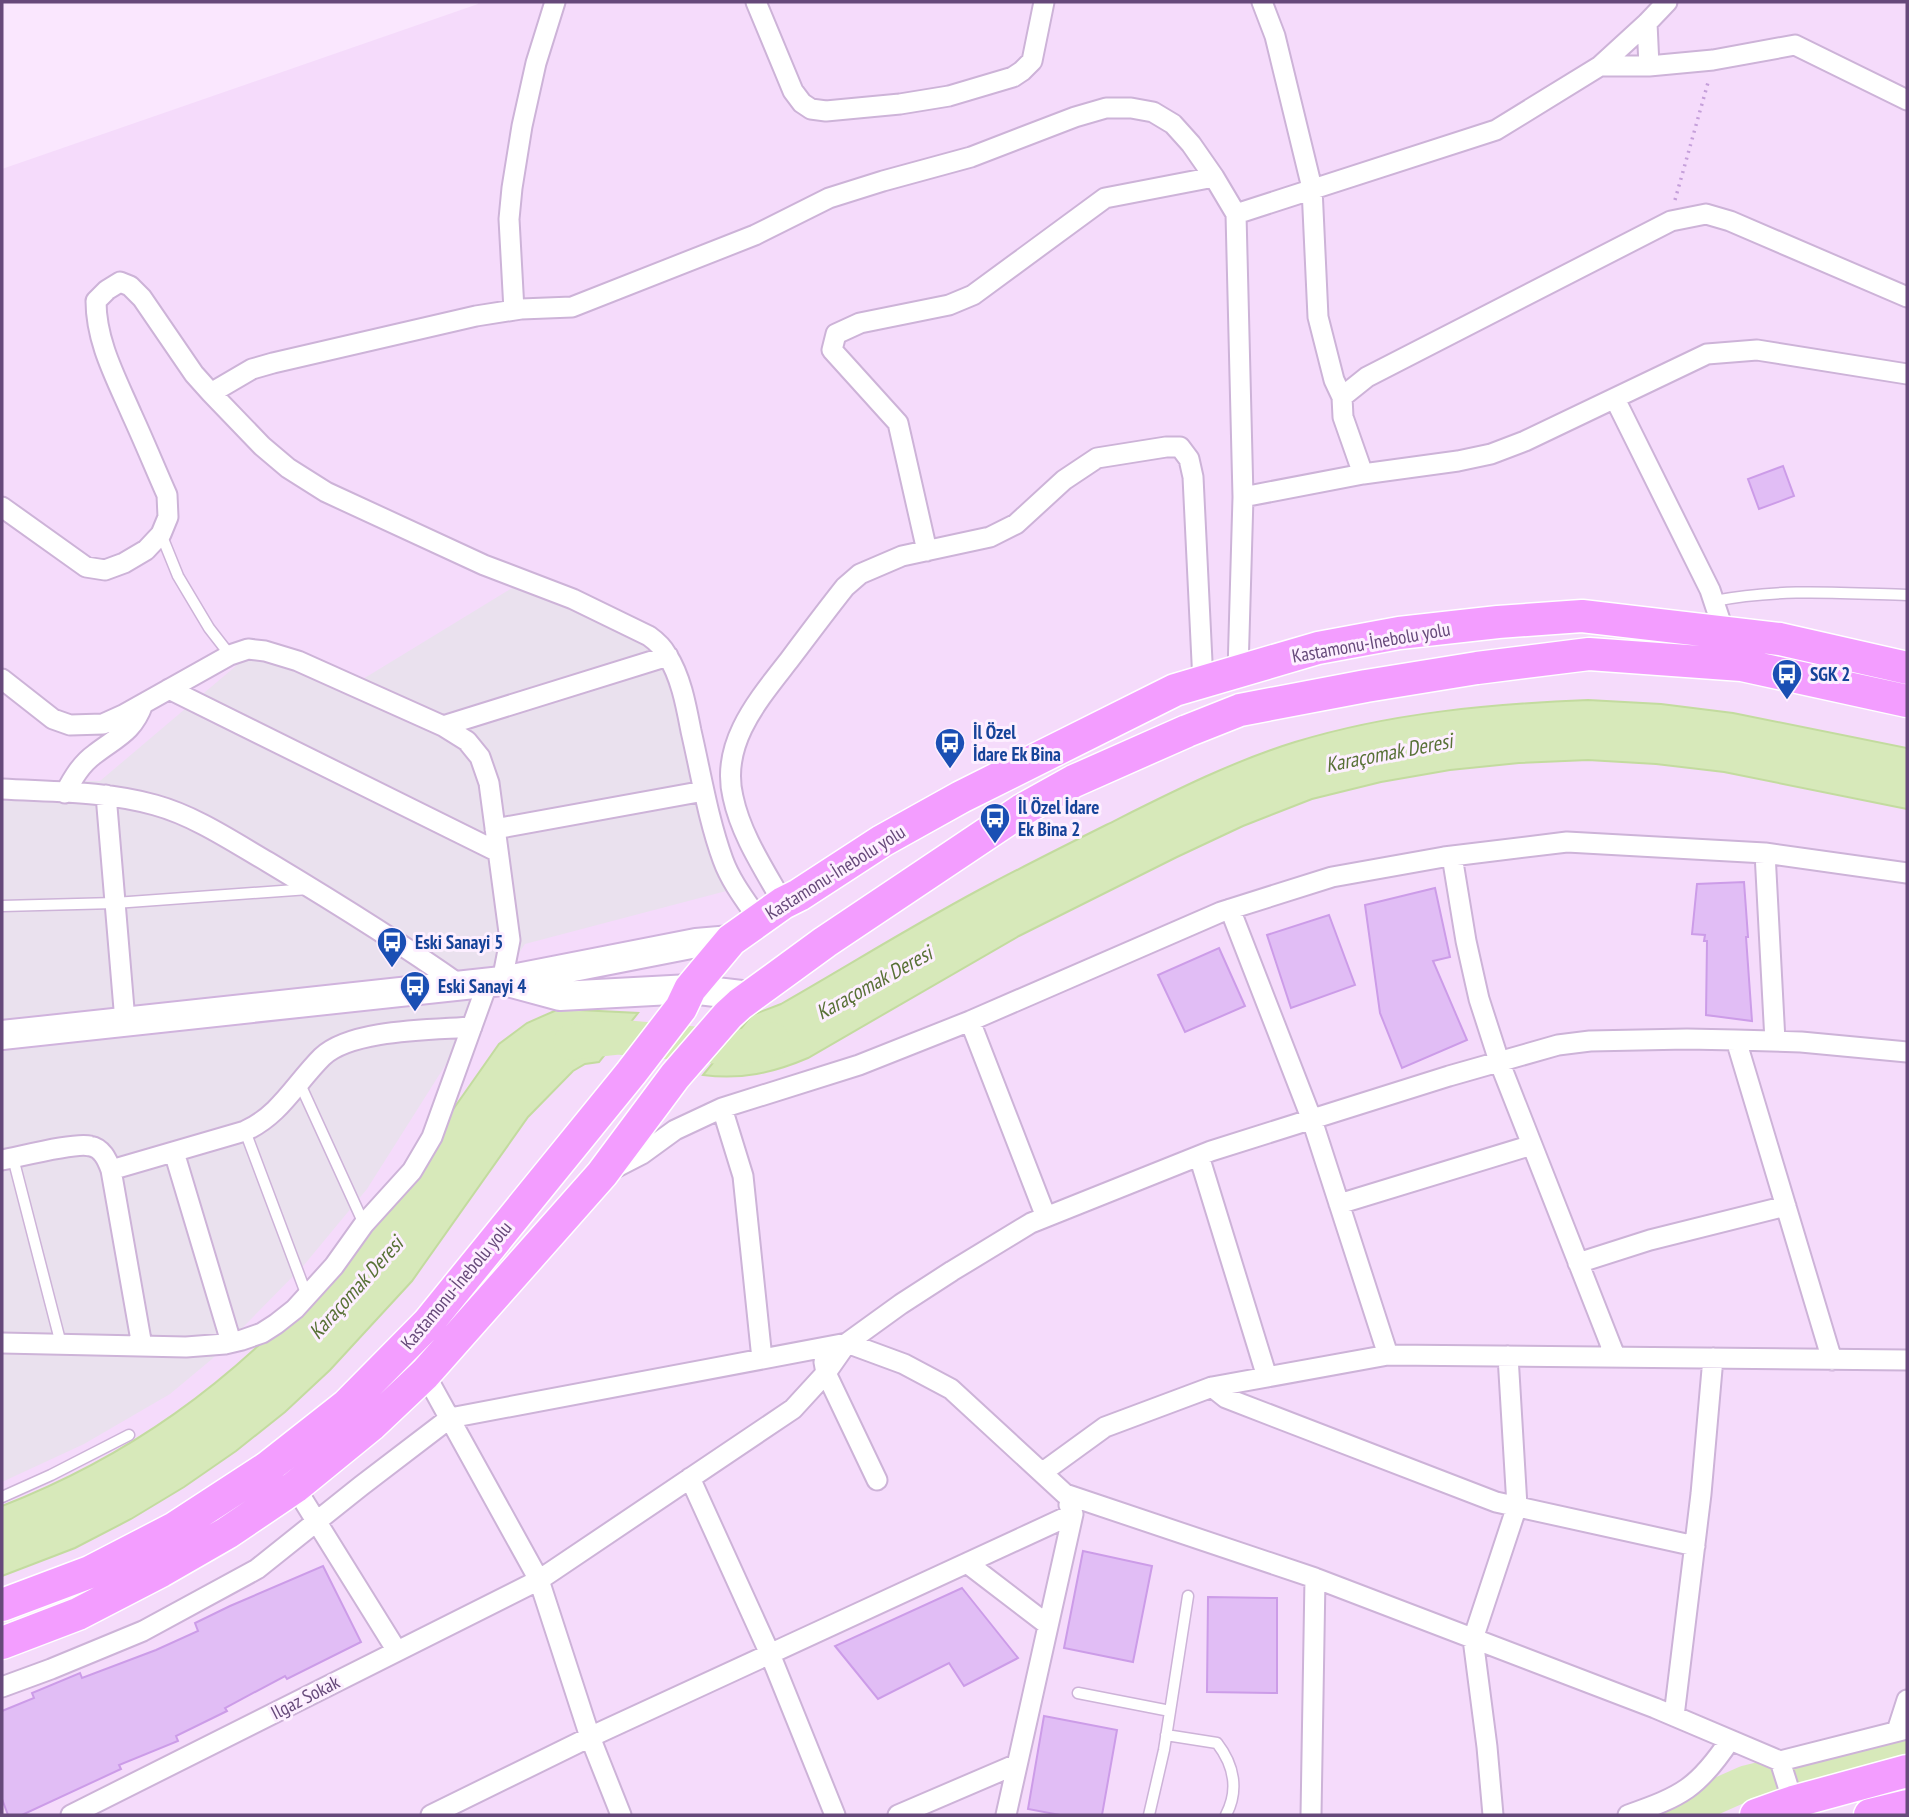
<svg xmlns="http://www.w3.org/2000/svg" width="1909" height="1817" viewBox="0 0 1909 1817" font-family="'PT Sans Narrow',sans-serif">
  <rect width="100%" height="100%" fill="#fae7fe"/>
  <!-- residential -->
  <path fill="#f5dbfb" d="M478,2H1907V1815H2V169L478,4Z"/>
  <!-- industrial -->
  <path fill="#eae1ee" d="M530,577L656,644L730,890L525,944L479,1012L367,1189L304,1265L212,1359L170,1394L84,1444L2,1482V781H100L250,654L345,690Z"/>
  <!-- water -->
  <path fill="#d7e9ba" stroke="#c3db9f" stroke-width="2" d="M1588,700L1661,704L1733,713L1907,748V809L1724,772L1656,764L1588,760L1519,763L1450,770L1381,782L1312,799L1243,826L1177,857L1019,936L808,1058C773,1073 741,1080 703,1075L752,1015L781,1004C851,964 921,920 992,883C1030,863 1068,844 1106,825C1166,795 1230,762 1295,742C1390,713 1489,704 1588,700Z
    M559,1009L638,1013L599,1062L585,1064L573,1071L528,1117L412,1281L330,1370L285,1412L236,1451L184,1487L131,1519L75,1548L2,1576V1506C130,1456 228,1384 321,1283C334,1269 349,1255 361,1240C377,1219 392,1196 407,1175C438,1131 468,1088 499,1044L527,1023Z"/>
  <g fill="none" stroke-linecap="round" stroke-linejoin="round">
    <!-- river -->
    <path stroke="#d7e9ba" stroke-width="35" d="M571,1042L618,1037L726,1047H741L772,1040
      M1674,1815L1746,1783L1907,1743"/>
  </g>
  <!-- building -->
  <path fill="#e1bdf5" stroke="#cc9ce8" stroke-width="2" d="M1783,466L1794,496L1759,509L1748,479Z
    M1744,882L1748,937H1746L1752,1021L1706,1015L1707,941H1704L1705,935L1692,934L1697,884Z
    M1435,888L1450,957L1433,961L1467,1040L1402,1068L1380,1013L1365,905Z
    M1329,915L1355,985L1291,1008L1267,935Z
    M1219,948L1245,1006L1185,1032L1158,975Z
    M1083,1551L1152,1566L1133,1662L1064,1648Z
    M323,1566L361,1642L287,1679L285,1676L225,1708L227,1711L176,1736L178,1741L119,1765L121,1769L22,1815H8L2,1799V1711L34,1698L32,1693L80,1673L82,1678L156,1650L198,1631L195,1623L230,1606Z
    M962,1588L1018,1658L964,1686L949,1663L878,1699L835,1646Z
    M1208,1597L1277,1598V1693L1207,1692Z
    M1044,1716L1117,1730L1102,1815H1060L1028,1809Z"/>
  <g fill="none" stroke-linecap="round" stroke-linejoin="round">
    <!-- service casing -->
    <g stroke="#cdb3d8" stroke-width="13">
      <path id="service" d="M161,534L178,576L209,628L230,655
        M1714,601C1778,588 1842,593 1907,595
        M2,906L115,903L309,889
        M300,1084L364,1224
        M245,1131L307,1296
        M13,1158L61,1344
        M2,1497L51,1475L129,1435
        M1078,1693L1170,1711
        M1166,1735L1217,1743C1234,1765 1239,1790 1226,1815
        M1149,1815L1164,1750L1188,1596"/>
    </g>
    <!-- minor casing -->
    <g stroke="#cdb3d8" stroke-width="23">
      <path id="minor" d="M756,2L793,91L802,103L811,109L826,111L900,104L949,96L1013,77L1022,71L1032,61L1044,2
        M1262,2L1275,36L1312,188L1318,317L1334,380L1342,397
        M1647,23L1649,66L1713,60L1795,45L1907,100
        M1600,66H1649
        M514,310L509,219L512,188L522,126L536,63L555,2
        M211,393L252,369L273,363L476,316L521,309L572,307L755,235L829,198L883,181L971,157L1075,117L1106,108H1131L1153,112L1173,124L1191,144L1214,177L1236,214
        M1615,399L1710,590L1724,632
        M1363,474L1343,417L1342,397L1367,377L1671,221L1706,214L1730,221L1907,297
        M1243,497L1363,474L1458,461L1491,454L1525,441L1707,354L1757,350L1907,374
        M2,507L86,567L105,570L124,563L146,550L161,534L168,517L167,495C155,468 144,441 132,415C116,378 96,342 96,301L107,290L120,282L130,286L142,298L194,374L211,393L262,446L288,468L326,492L484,565L573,599L649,636C656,641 662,646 667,655C681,677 686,705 691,731C701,774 708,819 723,860C731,882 746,901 759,920
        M927,551L898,423L832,350L836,334L860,323L949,305L973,295L1105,198L1214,177
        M1238,671L1243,497L1236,214L1496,130L1600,66L1647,23L1667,2
        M2,679L53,719L70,725L103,724L123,715L230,655L248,649L265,651L298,661L443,726L467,741L480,757L489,783L510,940L502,981
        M169,689L498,852
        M443,726L668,656
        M2,789C53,792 105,791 155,805C195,816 232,841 268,862C333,901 398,941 460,985
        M65,793C73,778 81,764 95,754C117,737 133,732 143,704
        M106,795L125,1021
        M495,829L704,791
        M1765,853L1775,1041
        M1452,856L1466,941L1479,999L1499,1061L1615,1356
        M783,903C764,869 741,835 733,797C720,743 759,699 790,659C808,635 826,611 845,587L860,574L902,556L990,537L1016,524L1064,480L1097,458L1166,447H1180L1189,459L1193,477L1203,682
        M1230,909L1312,1120L1388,1355
        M970,1021L1046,1217
        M1736,1040L1832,1360
        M722,1108L743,1176L762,1359
        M174,1152L231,1342
        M1199,1156L1267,1377
        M2,1160C19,1157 76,1142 90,1146C102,1148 107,1159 111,1170L142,1346
        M111,1170L245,1131C280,1115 295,1084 322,1057C351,1029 433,1030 472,1027
        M609,1171L642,1154L675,1130L722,1108L859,1065L970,1021L1221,912L1332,877L1444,857L1567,842L1765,853L1907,873
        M1339,1204L1532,1145
        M1578,1263L1650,1240L1786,1206
        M2,1343L186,1347L225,1344L242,1340L262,1333L276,1324L295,1309L334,1266L364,1224L412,1171L432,1137L488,982
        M407,1344L425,1374L539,1580L590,1737L621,1815
        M824,1362L826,1373L877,1480
        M1212,1387L1226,1398L1496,1502L1695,1546
        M1043,1472L1105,1427L1212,1387L1388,1355L1907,1360
        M690,1478L770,1654L835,1815
        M295,1487L397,1651
        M967,1563L1048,1625
        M2,1687L51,1669L143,1631L257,1569L361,1486L450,1418L847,1343L904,1364L951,1389L1065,1494L1315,1578L1655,1708L1780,1761L1907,1729
        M1674,1716L1701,1494L1713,1358
        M1897,1731L1907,1700
        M1780,1761L1793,1802
        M71,1815L539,1580L793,1409L826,1373L847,1343L901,1304L952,1271L1031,1223L1211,1151L1449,1076L1558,1045L1590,1041L1687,1039L1736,1040L1801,1042L1907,1052
        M431,1815L590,1737L1073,1514
        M898,1815L1017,1764
        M1006,1815L1073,1514L1069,1505
        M1311,1815L1315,1578
        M1493,1815L1487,1747L1473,1639L1517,1506L1508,1356
        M1628,1815C1682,1796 1698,1788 1730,1740"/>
    </g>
    <!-- secondary casing -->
    <g stroke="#d0b3dd" stroke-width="32">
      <path id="secondary" d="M508,982L560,996L690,989L750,996
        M2,1035L502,981L696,943L731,940"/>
    </g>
    <!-- primary casing -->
    <g stroke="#fff" stroke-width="35">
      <path id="primary" d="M2,1605L90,1572L175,1528L267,1468L347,1405L428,1323L631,1073L681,1008L690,989L731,940L783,903L799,895L882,841L961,797L1175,690L1318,648L1399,633L1498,622L1582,616L1780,639L1907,668
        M2,1643L78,1614L161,1571L227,1533L295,1487L371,1425L425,1374L602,1174L675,1076L728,1015L740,1004L825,942L1022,810L1074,781L1187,731L1240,710L1366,686L1477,668L1589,654L1742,665L1907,701
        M1756,1815L1793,1802L1907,1771
        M1870,1815L1907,1806"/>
    </g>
    <!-- path -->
    <path stroke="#c59fda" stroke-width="3.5" stroke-dasharray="2 5" stroke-linecap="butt" d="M1675,200L1709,79"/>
    <!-- service -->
    <use href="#service" stroke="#fff" stroke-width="10"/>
    <!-- minor -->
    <use href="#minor" stroke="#fff" stroke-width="19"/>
    <!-- secondary -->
    <use href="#secondary" stroke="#fff" stroke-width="28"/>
    <!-- primary -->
    <use href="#primary" stroke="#f39dff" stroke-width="32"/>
  </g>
  <!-- icons -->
  <defs>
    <g id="bus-pin" transform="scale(1.575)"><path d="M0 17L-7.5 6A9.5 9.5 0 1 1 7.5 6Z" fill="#1a4fb4" stroke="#fdefff"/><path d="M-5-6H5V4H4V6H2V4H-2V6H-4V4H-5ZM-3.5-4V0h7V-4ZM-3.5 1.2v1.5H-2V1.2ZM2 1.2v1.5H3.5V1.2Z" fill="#fff"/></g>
  </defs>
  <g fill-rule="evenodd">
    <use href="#bus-pin" x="1787" y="674"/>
    <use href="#bus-pin" x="950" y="743"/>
    <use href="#bus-pin" x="995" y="818"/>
    <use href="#bus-pin" x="392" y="942"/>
    <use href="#bus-pin" x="415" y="986"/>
  </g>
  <g text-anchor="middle" stroke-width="6" stroke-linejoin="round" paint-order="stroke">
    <!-- street labels -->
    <g font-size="19" fill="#66497a" stroke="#fdefff">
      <text transform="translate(1371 642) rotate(-10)" y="7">Kastamonu-İnebolu yolu</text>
      <text transform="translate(835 872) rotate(-32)" y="7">Kastamonu-İnebolu yolu</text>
      <text transform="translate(456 1285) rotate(-50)" y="7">Kastamonu-İnebolu yolu</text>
      <text transform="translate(305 1697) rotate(-27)" y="7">Ilgaz Sokak</text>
    </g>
    <!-- transit labels -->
    <g font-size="19" font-weight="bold" fill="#164399" stroke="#fdefff" text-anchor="start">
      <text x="1810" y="681">SGK 2</text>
      <text x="973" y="739">İl Özel<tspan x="973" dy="22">İdare Ek Bina</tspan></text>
      <text x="1018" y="814">İl Özel İdare<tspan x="1018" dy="22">Ek Bina 2</tspan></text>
      <text x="415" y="949">Eski Sanayi 5</text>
      <text x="438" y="993">Eski Sanayi 4</text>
    </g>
    <!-- water labels -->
    <g font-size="21" font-style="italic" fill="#587136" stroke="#fdefff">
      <text transform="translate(1389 753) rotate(-11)" y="7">Karaçomak Deresi</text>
      <text transform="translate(874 983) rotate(-29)" y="7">Karaçomak Deresi</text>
      <text transform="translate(356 1288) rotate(-48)" y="7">Karaçomak Deresi</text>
    </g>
  </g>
  <!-- border -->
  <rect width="1909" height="1817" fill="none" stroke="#66497a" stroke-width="7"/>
</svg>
